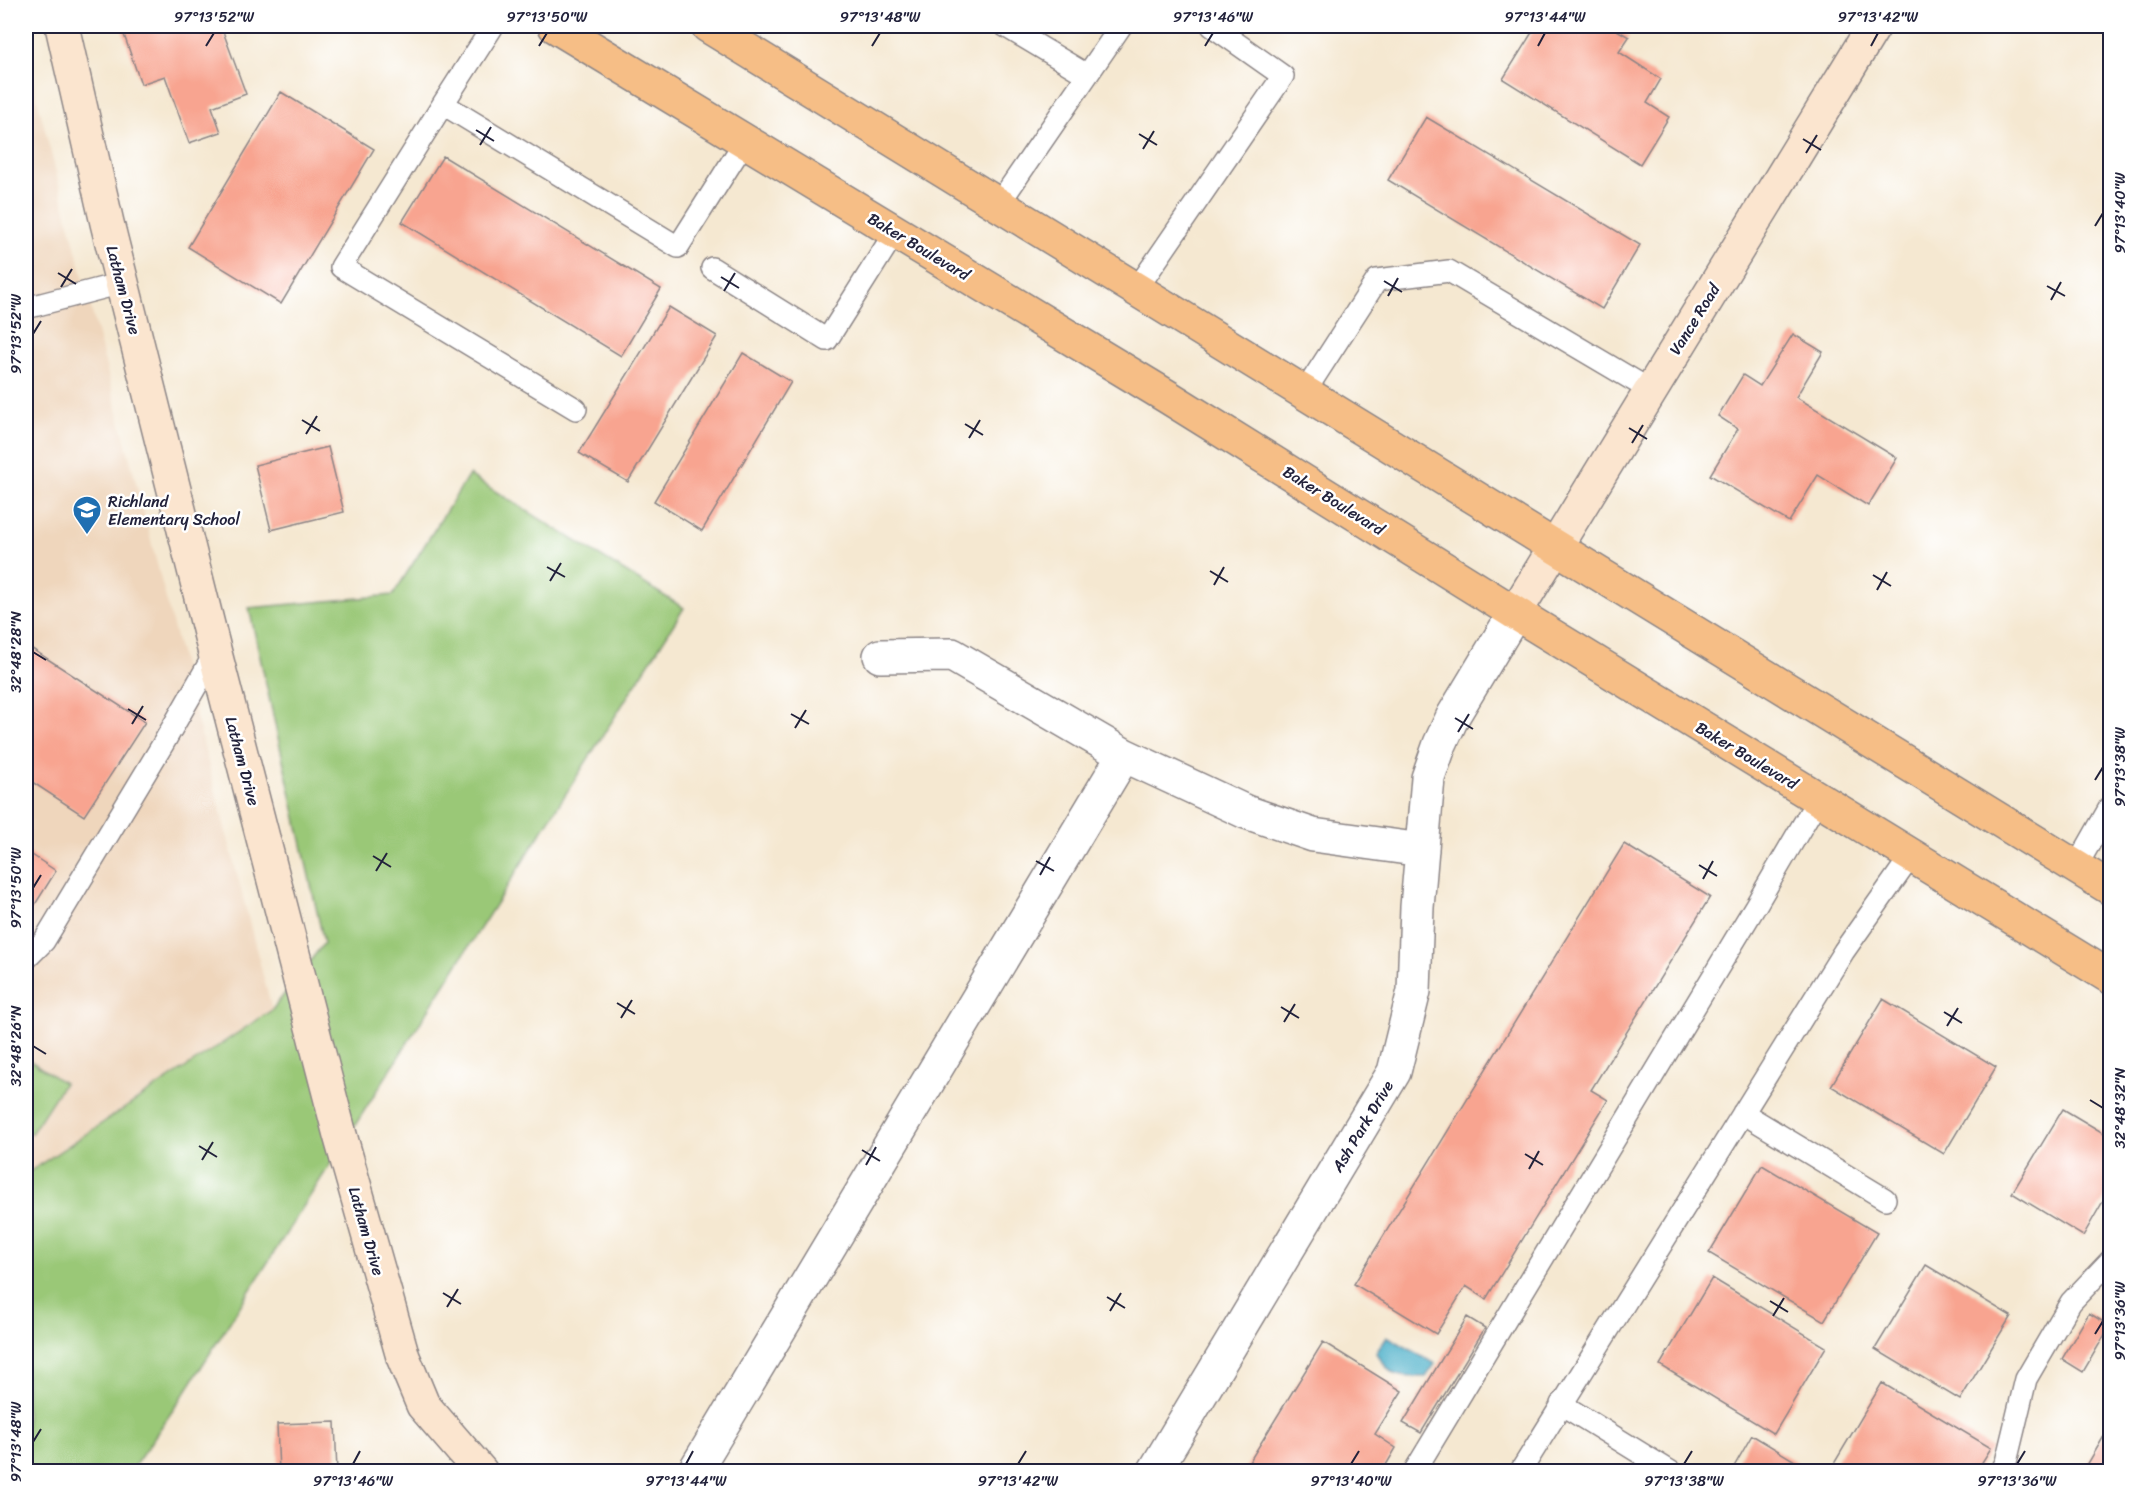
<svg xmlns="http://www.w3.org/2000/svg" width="2136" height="1497" viewBox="0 0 2136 1497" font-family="Sriracha,sans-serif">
  <rect width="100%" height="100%" fill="#fff"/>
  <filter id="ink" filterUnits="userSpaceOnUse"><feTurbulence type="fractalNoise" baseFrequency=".0167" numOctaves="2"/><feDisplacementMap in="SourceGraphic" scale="12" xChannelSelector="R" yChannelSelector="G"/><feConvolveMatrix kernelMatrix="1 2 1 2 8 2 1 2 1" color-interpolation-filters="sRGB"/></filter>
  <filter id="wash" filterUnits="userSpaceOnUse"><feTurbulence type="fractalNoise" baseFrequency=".008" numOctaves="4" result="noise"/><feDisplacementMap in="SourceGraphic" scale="24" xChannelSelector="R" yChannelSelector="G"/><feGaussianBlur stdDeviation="1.35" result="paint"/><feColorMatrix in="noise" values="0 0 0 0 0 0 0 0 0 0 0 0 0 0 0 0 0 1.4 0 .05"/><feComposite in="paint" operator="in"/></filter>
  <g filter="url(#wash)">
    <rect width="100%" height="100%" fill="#f5e8d1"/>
    <!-- built -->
    <path fill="#efd6bc" d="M26,56L272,1010L26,1174Z"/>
    <!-- green -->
    <path fill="#9ac877" stroke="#5e7559" stroke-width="1.5" d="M469,475L684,608L186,1391L131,1471L26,1472V1174L272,1010L324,943L249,608L393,595Z
      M26,1058L64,1083L31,1134L26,1130Z"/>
    <!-- water -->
    <path fill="#47adc7" stroke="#346881" stroke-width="1.5" d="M1387,1336L1435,1364L1426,1377C1394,1376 1395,1380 1376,1353Z"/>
    <g id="blocks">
      <!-- building -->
      <path fill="#f8a490" d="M121,26H221L246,94L212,107L221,132L189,143L165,76L141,84Z
        M1536,26H1610L1629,37L1619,52L1661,79L1647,103L1669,117L1640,164L1503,79Z
        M281,92L374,149L281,304L188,247Z
        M1426,117L1640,245L1602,309L1388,180Z
        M443,156L661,289L621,356L402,222Z
        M669,307L717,336L628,482L579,453Z
        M1793,334L1823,352L1796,397L1897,458L1868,506L1818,475L1789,522L1710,475L1738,429L1718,416L1743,375L1760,386Z
        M743,353L791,382L702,531L654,501Z
        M328,447L344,512L271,530L255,465Z
        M26,645L145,722L84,816L26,778Z
        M1624,844L1710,897L1591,1090L1608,1100L1486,1299L1466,1286L1436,1334L1354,1284Z
        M26,851L56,871L26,919Z
        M1883,999L1996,1067L1944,1154L1831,1086Z
        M2063,1109L2110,1137V1189L2083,1236L2012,1193Z
        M1762,1165L1877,1233L1824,1321L1709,1253Z
        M1926,1265L2011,1316L1960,1400L1875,1349Z
        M1712,1278L1826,1347L1774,1434L1660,1365Z
        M2089,1313L2110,1326L2083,1372L2062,1359Z
        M1467,1317L1485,1328L1421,1433L1403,1423Z
        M1323,1342L1402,1391L1375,1434L1396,1448L1382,1472H1243Z
        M1882,1383L1991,1448L1976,1472H1839L1832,1467Z
        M335,1422L337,1472H279L277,1424Z
        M2110,1426V1472H2083Z
        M1752,1435L1813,1472H1731Z"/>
    </g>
  </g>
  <g filter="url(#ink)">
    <use href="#blocks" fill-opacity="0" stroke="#8c8586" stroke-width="1.5"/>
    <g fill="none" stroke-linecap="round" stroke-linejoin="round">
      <!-- lane casing -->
      <g stroke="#8c8586" stroke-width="24">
        <path id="lane" d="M493,26L443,104L678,247L745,141
          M1005,26L1087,75
          M443,104L341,267L576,409
          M998,205L1121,26
          M712,268L827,340L895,232
          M1136,290L1283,76L1212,26
          M26,308L122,283
          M1304,393L1377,280L1449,271L1650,390
          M2076,867L2110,807
          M26,959L44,941L163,744L215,653
          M1743,1113L1885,1199
          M1561,1404L1671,1472
          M1414,1472L1756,905L1818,799
          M1520,1472L1844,951L1911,856
          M2001,1472L2006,1462L2026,1379L2071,1302L2110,1261"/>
      </g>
      <!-- street casing -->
      <g stroke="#8c8586" stroke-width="36">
        <path id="street" d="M880,656L952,655L1124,755L1246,812L1313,835L1422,850
          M694,1472L1124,755
          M1154,1472L1394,1072L1414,991L1417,907L1428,778L1440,744L1453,716L1515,613"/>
      </g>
      <!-- secondary casing -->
      <g stroke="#8c8586" stroke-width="36">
        <path id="secondary" d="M62,26L107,223L215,653L340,1135L403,1357L423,1405L481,1472
          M1515,613L1874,26"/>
      </g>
      <!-- primary casing -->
      <g stroke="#8c8586" stroke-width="36">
        <path id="primary" d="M555,26L1168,397L1515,613L2110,977
          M708,26L2110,888"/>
      </g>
      <!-- lane -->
      <use href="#lane" stroke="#fff" stroke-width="21"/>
      <!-- street -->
      <use href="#street" stroke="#fff" stroke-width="33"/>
      <!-- secondary -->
      <use href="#secondary" stroke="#fbe5cf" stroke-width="33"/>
      <!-- primary -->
      <use href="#primary" stroke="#f6be86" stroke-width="33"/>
    </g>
  </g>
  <!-- ticks -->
  <path fill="none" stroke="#22223b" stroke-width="2" d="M206,46L214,33M539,46L547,33M872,46L880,33M1205,46L1213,33M1538,46L1545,33M1871,46L1878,33M476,130L494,141M1139,134L1157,145M1803,139L1821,150M480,145L491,127M1143,149L1154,131M1806,153L1817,135M2095,226L2103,213M58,273L76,284M721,277L739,288M1384,281L1402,292M2047,286L2065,296M61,287L72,269M724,291L735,273M1388,296L1398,278M2051,300L2061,282M33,334L41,321M302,420L320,431M965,424L983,435M1629,428L1647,439M306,434L317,416M969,438L980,420M1632,443L1643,425M547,567L565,577M1210,571L1228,582M1873,575L1891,586M550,581L561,563M1214,585L1224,567M1877,590L1887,572M33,652L46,660M128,709L146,720M791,714L809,724M1455,718L1473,729M132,724L143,706M795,728L806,710M1458,732L1469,714M2095,780L2103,767M373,856L391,867M1036,861L1054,871M1699,865L1717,876M376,871L387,853M1040,875L1050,857M1703,879L1713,861M33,888L41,875M617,1003L635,1014M1281,1007L1299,1018M1944,1012L1962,1023M621,1018L632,1000M1284,1022L1295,1004M1947,1026L1958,1008M33,1046L46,1054M2090,1100L2103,1108M199,1146L217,1157M862,1150L880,1161M1525,1154L1543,1165M202,1160L213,1142M866,1165L876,1147M1529,1169L1539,1151M443,1293L461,1304M1107,1297L1125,1308M1770,1301L1788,1312M447,1307L458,1289M1110,1311L1121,1293M1773,1316L1784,1298M2095,1334L2103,1321M33,1442L41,1429M353,1464L360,1451M686,1464L693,1451M1018,1464L1026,1451M1351,1464L1359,1451M1684,1464L1692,1451M2017,1464L2025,1451"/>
  <!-- icons -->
  <defs>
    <g id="school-pin" transform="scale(1.5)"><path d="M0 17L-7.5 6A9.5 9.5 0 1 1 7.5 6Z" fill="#1f6fb2" stroke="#fff"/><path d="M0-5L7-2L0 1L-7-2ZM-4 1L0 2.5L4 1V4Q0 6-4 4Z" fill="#fff"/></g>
  </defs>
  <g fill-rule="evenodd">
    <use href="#school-pin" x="87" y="510"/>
  </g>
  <g text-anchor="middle" stroke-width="5" stroke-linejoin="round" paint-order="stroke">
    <!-- street labels -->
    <g font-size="16" fill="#22223b" stroke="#fff">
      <text transform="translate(919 246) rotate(31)" y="6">Baker Boulevard</text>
      <text transform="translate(124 290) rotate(75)" y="6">Latham Drive</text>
      <text transform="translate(1694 319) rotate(-58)" y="6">Vance Road</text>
      <text transform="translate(1334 500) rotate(32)" y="6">Baker Boulevard</text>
      <text transform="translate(1747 755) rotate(31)" y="6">Baker Boulevard</text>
      <text transform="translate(243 761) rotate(75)" y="6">Latham Drive</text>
      <text transform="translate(1362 1126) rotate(-59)" y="6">Ash Park Drive</text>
      <text transform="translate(367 1231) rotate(74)" y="6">Latham Drive</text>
    </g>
    <!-- poi labels -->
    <g font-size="16" fill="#22223b" stroke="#fff" text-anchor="start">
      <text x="108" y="507">Richland<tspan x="108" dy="18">Elementary School</tspan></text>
    </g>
  </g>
  <!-- margin -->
  <rect width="2136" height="1497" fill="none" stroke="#fff" stroke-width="66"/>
  <rect x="33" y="33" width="2070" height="1431" fill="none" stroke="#22223b" stroke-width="2"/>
  <g font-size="15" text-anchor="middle" fill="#22223b">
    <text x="214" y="22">97°13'52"W</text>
    <text x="547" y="22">97°13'50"W</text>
    <text x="880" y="22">97°13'48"W</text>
    <text x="1213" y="22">97°13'46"W</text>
    <text x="1545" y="22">97°13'44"W</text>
    <text x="1878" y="22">97°13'42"W</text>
    <text transform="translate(2120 213) rotate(-90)" y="5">97°13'40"W</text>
    <text transform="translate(16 334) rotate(-90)" y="5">97°13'52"W</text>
    <text transform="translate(16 652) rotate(-90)" y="5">32°48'28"N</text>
    <text transform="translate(2120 767) rotate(-90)" y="5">97°13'38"W</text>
    <text transform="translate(16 888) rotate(-90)" y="5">97°13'50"W</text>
    <text transform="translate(16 1046) rotate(-90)" y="5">32°48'26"N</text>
    <text transform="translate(2120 1108) rotate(-90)" y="5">32°48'32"N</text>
    <text transform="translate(2120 1321) rotate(-90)" y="5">97°13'36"W</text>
    <text transform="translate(16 1442) rotate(-90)" y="5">97°13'48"W</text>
    <text x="353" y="1486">97°13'46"W</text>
    <text x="686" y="1486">97°13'44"W</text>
    <text x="1018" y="1486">97°13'42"W</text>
    <text x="1351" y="1486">97°13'40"W</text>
    <text x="1684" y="1486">97°13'38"W</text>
    <text x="2017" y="1486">97°13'36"W</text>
  </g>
</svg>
